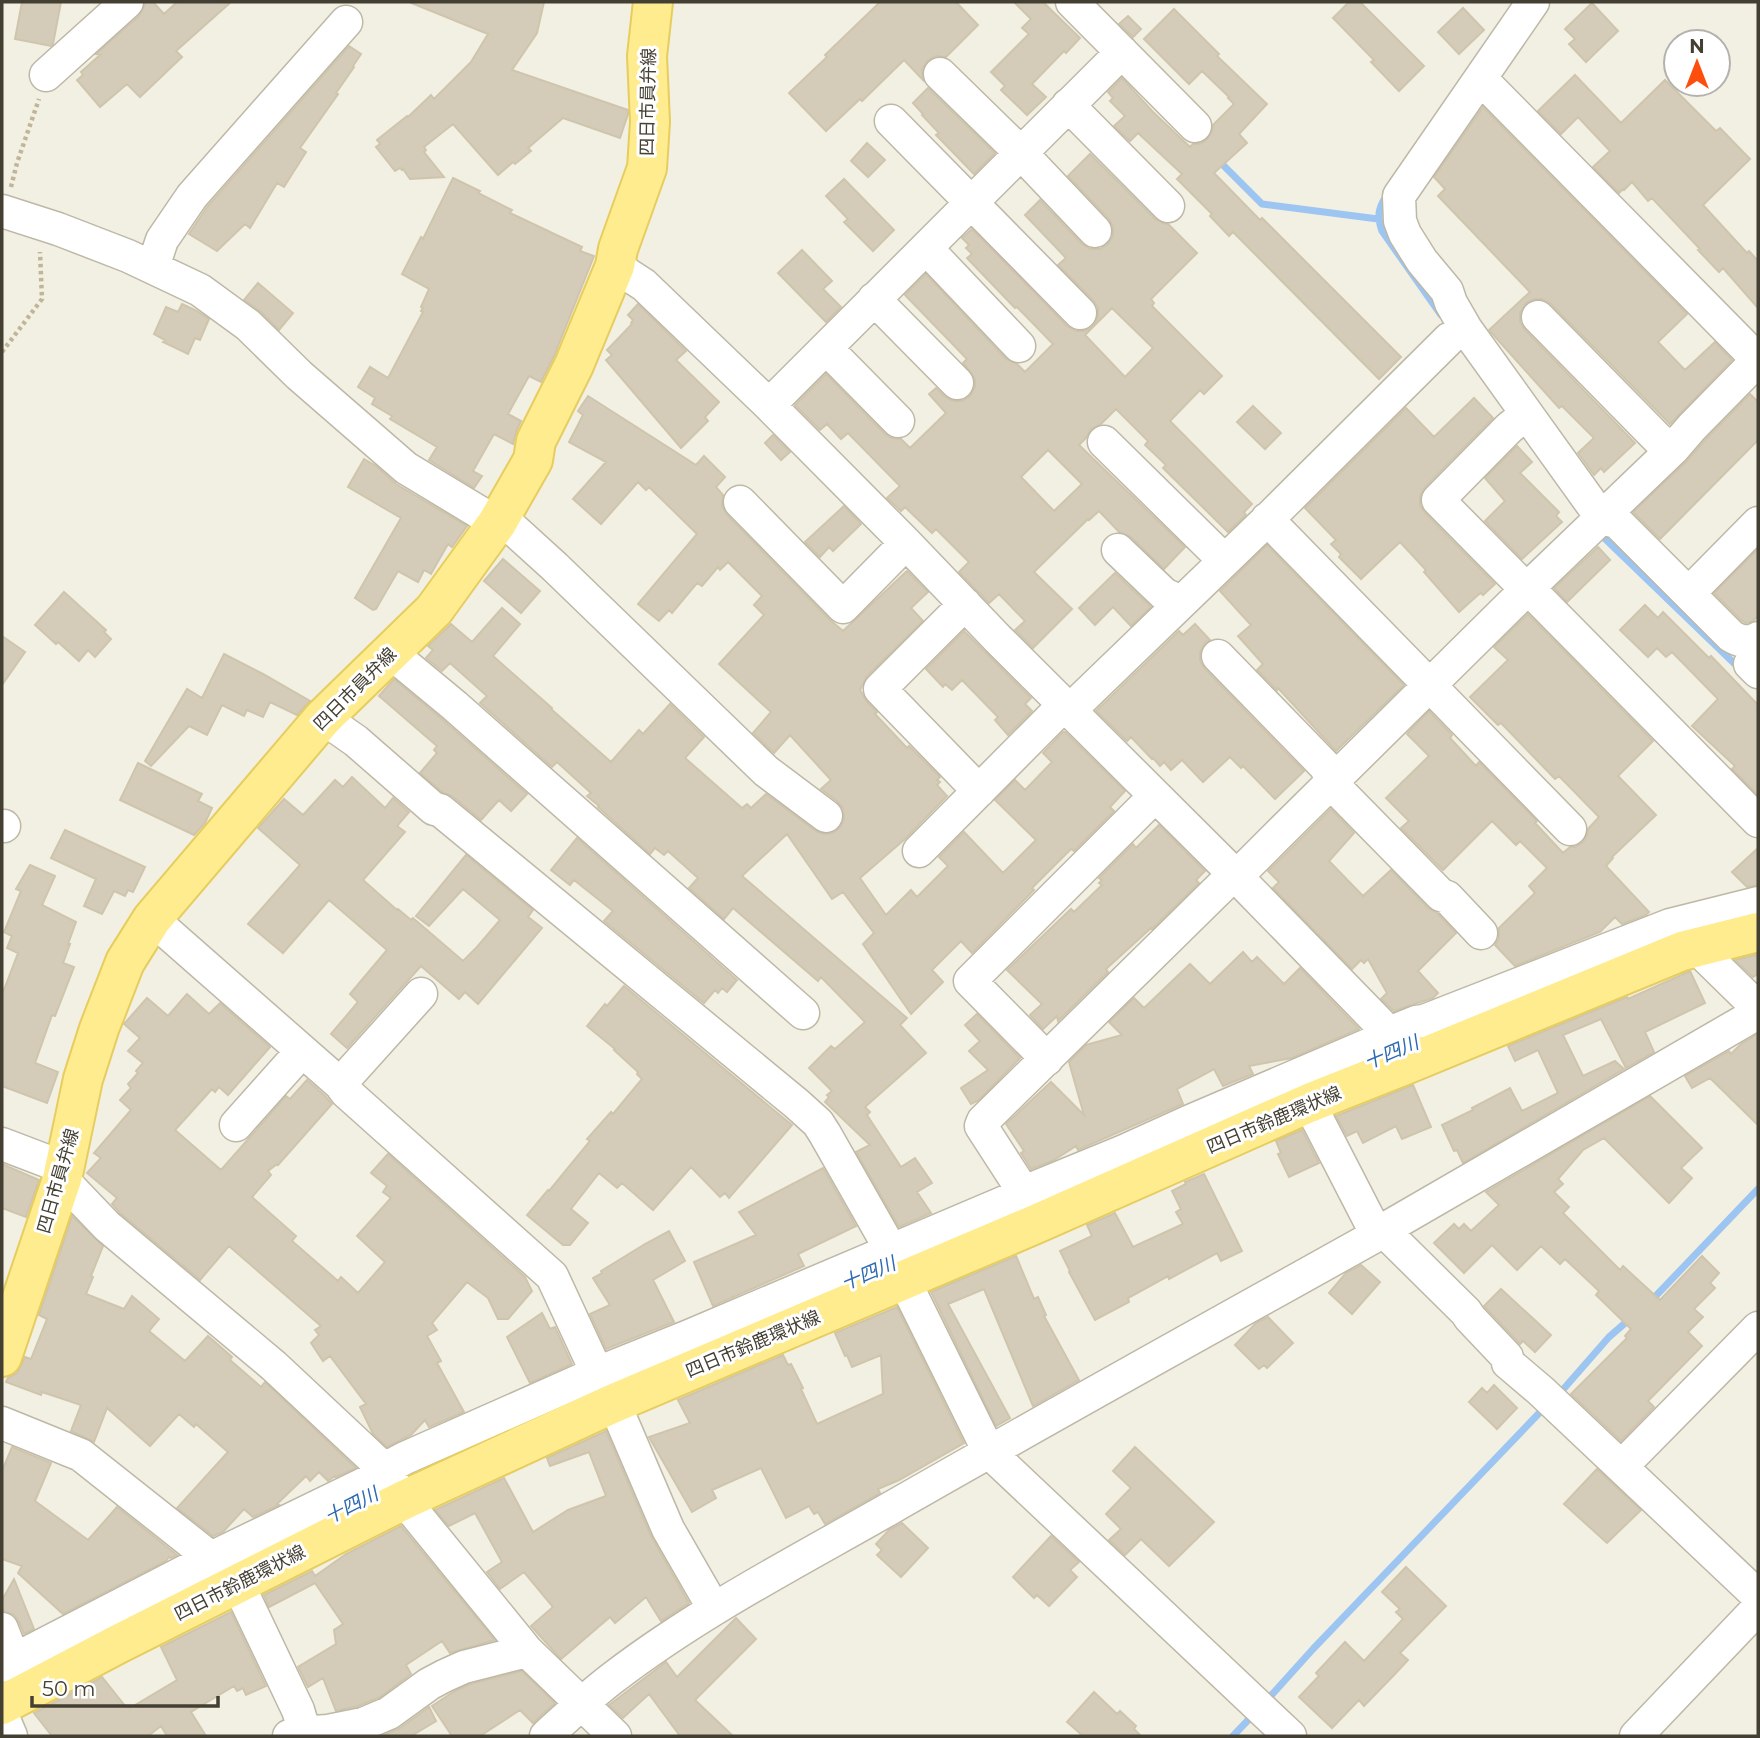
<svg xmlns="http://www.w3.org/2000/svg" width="1760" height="1738" viewBox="0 0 1760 1738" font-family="Montserrat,'Noto Sans JP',sans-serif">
  <rect width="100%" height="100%" fill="#f2efe3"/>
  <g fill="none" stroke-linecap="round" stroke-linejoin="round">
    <!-- stream -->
    <path stroke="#9dc5f1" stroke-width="7" d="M1217,159L1262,204L1378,219
      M1389,192C1379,206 1376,214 1382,231L1441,315
      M1598,532L1740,669
      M1649,1303L1758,1189
      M1560,1393L1609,1337L1632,1317
      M1267,1700L1313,1649L1545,1407
      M1233,1736L1251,1717"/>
    <!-- river -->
    <path stroke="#9dc5f1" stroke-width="44" d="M355,1503L439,1460L603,1388"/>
  </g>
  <!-- building -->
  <path fill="#d4ccb9" stroke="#cfc5ac" stroke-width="2" fill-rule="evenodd" d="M22,2H61L53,44L51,46L15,39Z
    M146,2H153L164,14L177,2H231L176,51L182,57L140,97L127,84L100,107L77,80L83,75L81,72L100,55L96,54L139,16Z
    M409,2H544L537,33L512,70L628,110V114L620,138L563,118L528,148L531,151L515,164L513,162L498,175L453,124L424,147L426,150L424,152L444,177L410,179L403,169L402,170L400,168L395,171L376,147L380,144L377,140L407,116L408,117L431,95L434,99L471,62L488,34Z
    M880,2H956L978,25L946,57L936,56L927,61L922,70L923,80L904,60L862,101L860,99L826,131L789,93L827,57L825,55Z
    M1014,2H1043L1080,38L1066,53L1064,51L1032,84L1046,97L1027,115L1001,90L1005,86L991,72L1029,34L1022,28L1031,19Z
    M1349,2H1360L1424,66L1399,91L1371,62L1374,60L1333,18Z
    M1592,3L1618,31L1586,62L1569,44L1575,39L1565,29Z
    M1463,8L1484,30L1459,54L1438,32Z
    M1174,9L1219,54L1217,56L1267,104L1239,134L1247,143L1214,173L1260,220L1262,218L1401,357L1379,379L1233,232L1229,236L1210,216L1212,214L1177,179L1182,174L1138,133L1130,141L1114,126L1125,116L1110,101L1113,98L1108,92L1122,78L1153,112L1190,147L1193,144H1200L1207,139L1212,131L1213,125L1234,104L1228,98L1229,97L1202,71L1189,84L1144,39Z
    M1128,16L1141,29L1133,37L1119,24Z
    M349,46L361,54L353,66L354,67L336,93L338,94L300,148L306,152L284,187L277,183L250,228L245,224L217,251L189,234L207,207Z
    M1575,75L1621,123L1665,80L1716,131L1720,128L1750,159L1703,205L1747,253L1749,251L1758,261V308L1723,268L1719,272L1698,250L1700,249L1652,198L1648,201L1632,182L1624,190L1623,189L1619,193L1593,167L1610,151L1578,117L1561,134L1538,111Z
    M928,88L995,153L974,174L936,135L939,133L922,115L923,114L913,103Z
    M1483,107L1687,314L1658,342L1685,370L1715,342L1732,360L1670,424L1551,304L1542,299H1534L1526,303L1520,313V322L1525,330L1635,443L1604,472L1601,468L1594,475L1578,453L1594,438L1562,406L1559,408L1489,330L1530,292L1438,196L1445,189L1434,177Z
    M867,143L885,160L868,177L851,161Z
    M1090,154L1155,219L1163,223L1168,224L1197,253L1151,299L1154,303L1152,306L1222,376L1204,394L1200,390L1170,421L1252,504L1244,512L1246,515L1228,532L1163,468L1166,465L1145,445L1148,441L1116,409L1101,424L1091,429L1086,438L1079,445L1185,547L1164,569L1131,537L1119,532L1099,511L1089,520L1088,519L1034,572L1072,609L1033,648L1015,630L1025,621L999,594L989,603L959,572L969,562L936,529L932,533L905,507L901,511L887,498L900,486L848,433L841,439L827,424L820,430L795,405L826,374L885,434L892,438L901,439L910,448L946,413L929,394L936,388L944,396L953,401H962L970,396L975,387V379L970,371L963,363L967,359L905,295L926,274L1006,359L1017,364L1025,372L1053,344L1017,307L1015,308L967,258L972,254L966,248L969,245L962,238L972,229L1067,326L1076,331H1084L1092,327L1098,317V308L1094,301L1058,265L1066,258L1025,215L1040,200L1082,244L1090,249H1100L1107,245L1113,236V227L1109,219L1068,176ZM1112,308L1153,348L1125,377L1085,335ZM1048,450L1082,484L1054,511L1021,477Z
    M453,178L480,191L478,193L512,210L510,213L582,247L580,251L594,256L554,356L541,382L529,376L508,414L521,421L516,432L513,444L494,434L473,471L482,476L474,488L429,460L437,447L390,419L392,416L372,404L375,398L358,387L370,367L388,378L423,312L421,311L423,308L421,307L429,289L402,274L421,237L423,239Z
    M844,179L894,230L873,251L844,222L848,219L826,196Z
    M802,250L832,281L823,289L841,307L826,322L778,273Z
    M258,283L293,313L279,330L261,312L244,300Z
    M182,304L197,311L209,319L200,340L195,338L188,354L163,342L165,340L154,334L166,307L178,312Z
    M638,304L686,351L676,360L719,402L705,417L708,421L681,448L606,360L612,355L607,350L632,324L631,323L633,320L628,315Z
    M1750,394L1758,402V440L1660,539L1633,512L1686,462L1706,439Z
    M588,396L696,465L704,456L725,477L716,487L723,495L722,506L727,515L830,620L843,631L907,571L928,592L911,608L923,621L867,676L860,690L867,702L877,712L875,714L907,748L909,746L940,777L937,780L940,782L937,785L947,796L905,839L860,878L886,915L911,890L917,897L948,866L939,857L964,832L1003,873L1036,840L995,800L1015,780L1025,790L1052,762L1043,753L1063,732H1065L1125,791L1110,807L1114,811L1074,851L1071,849L1032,888L1034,890L972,953L961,941L932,970L943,982L911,1014L863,944L874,933L843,892L832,899L787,834L742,876L907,1018L900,1025L926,1053L865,1107L870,1112L867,1115L901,1167L915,1158L932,1183L917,1192L931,1213L899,1227L856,1152L870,1145L825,1102L829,1097L827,1095L832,1091L809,1068L831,1046L835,1049L865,1022L821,977L818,981L733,908L724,919L689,888L698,878L668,851L664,855L655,848L650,854L598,807L599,806L587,796L591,793L557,762L552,767L480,703L487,696L450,663L442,671L426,658L433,650L428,646L451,624L472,642L502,608L520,624L493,656L552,708L551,709L611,762L639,730L643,734L670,704L704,737L685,758L742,808L747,804L751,808L766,794L816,831L824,834L833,833L841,826L844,818L843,808L837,801L821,789L831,780L790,735L774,753L753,733L771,712L719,664L764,615L754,605L762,596L728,562L720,570L718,567L702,586L697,583L672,613L669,610L659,621L638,604L697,534L649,487L646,490L638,482L601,524L573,499L606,462L569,442L583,415L578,411Z
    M1474,398L1493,418L1425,487L1420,496V505L1425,513L1495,584L1483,595L1481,593L1478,595L1459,612L1424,572L1426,570L1400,542L1361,579L1339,557L1341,554L1331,544L1336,540L1305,508L1406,408L1434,437Z
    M1253,406L1281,433L1265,449L1237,422Z
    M773,435L790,452L781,460L765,443Z
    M1517,446L1532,462L1520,473L1559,512L1556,516L1562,522L1522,559L1485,521L1505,501L1485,478Z
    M364,459L376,466L396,484L467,526L452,547L448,544L431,574L424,570L418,582L398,571L376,609L373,610L355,598L401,518L348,487Z
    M844,506L861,524L833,551L829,547L820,557L805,542Z
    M1267,545L1404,685L1336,751L1278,688L1277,690L1257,670L1263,664L1238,636L1251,625L1220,591Z
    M1598,547L1610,560L1567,602L1554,588Z
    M1758,549V616L1753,621L1747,623L1742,621L1714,593Z
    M503,559L540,591L521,613L484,581Z
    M1115,573L1151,607L1131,626L1113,607L1095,625L1079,608Z
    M64,592L106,630L104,632L111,639L95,657L88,650L79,661L58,642L56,644L35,625Z
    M1645,605L1658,618L1663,612L1709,658L1711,656L1758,705V795L1732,769L1735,766L1692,726L1718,699L1672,652L1666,657L1657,648L1648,657L1620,630Z
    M1528,614L1653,741L1618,776L1656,815L1612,857L1613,858L1606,866L1649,912L1646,915L1622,924L1615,917L1600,932L1515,966L1495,945L1499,938V928L1535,893L1529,886L1547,868L1520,841L1516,845L1492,821L1443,870L1401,828L1409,821L1386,798L1429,756L1407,734L1429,711L1452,735L1450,738L1476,766L1479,762L1537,821L1535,823L1563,853L1570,847H1575L1583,842L1587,835L1588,829L1599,817L1559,776L1555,779L1501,723L1498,725L1470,697L1508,660L1494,647Z
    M1195,624L1210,640L1205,643L1200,652V661L1205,669L1304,771L1275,799L1243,766L1241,768L1230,757L1203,782L1182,760L1171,770L1164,762L1160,766L1153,758L1152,759L1131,737L1127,741L1096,711L1179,631L1183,635Z
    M964,631L1031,698L1025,704L1032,711L1008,735L995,720L998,717L962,680L952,690L945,684L943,687L926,669Z
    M2,636L25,652L2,685Z
    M224,654L263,674L310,701L297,715L270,702L263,717L247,710L244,716L222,705L207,735L189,726L151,766L145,761L187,689L202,698Z
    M394,679L443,720L527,794L511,811L499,800L481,820L452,796L442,792L420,773L437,753L434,750L437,746L379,696Z
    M138,763L202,794L198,801L212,808L205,823L194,835L120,800Z
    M352,777L385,808L393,798L409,812L397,826L405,832L363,880L397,910L398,909L411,920L413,918L463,961L477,947L500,920L463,889L429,926L416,916L466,855L533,910L528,917L542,928L478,1004L465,992L459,999L421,966L347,1048L331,1034L358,1002L350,994L387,950L329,900L283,953L248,924L300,865L258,828L284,799L303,815L335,780L343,787Z
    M1331,809L1354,833L1329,861L1363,896L1391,870L1428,908L1437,913L1456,933L1418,971L1438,993L1433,998L1394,1011L1381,999L1387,993L1368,959L1364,963L1361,960L1352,969L1273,888L1279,882L1268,871Z
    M1159,825L1205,871L1196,880L1199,883L1152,929L1151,928L1106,969L1108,972L1058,1021L1057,1016L1043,1029L1030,1015L1042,1004L1007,970L1071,909L1074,912L1102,885L1099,883L1102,880L1099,878L1133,844L1136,848Z
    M65,830L145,867L133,892L128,890L125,896L114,891L102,914L84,906L96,879L51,858Z
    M577,838L737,980L727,992L722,988L718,993L715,990L704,1003L604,921L613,911L574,880L570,885L551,870Z
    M1758,848V885L1747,887L1732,872Z
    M30,865L55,876L42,905L76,922L68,944H70L63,963L74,967L55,1016L52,1015L35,1063L58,1072L47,1103L2,1086V995L18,953L7,948L12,936L4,932L21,891L16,889Z
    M1243,952L1252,962L1257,957L1284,984L1300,968L1359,1029L1292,1058L1249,1066L1253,1074L1223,1086L1214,1069L1177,1089L1183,1104L1078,1150L1076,1146L1054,1160L1031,1169L1021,1153L1024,1151L1006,1124L1051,1082L1084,1115L1069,1062L1086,1045L1122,1035L1109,1022L1134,998L1144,1008L1190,964L1210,984Z
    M1756,955L1758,958V974L1753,977L1735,960Z
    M1690,971L1705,1003L1645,1032L1654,1052L1626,1068L1601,1019L1563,1035L1583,1076L1615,1061L1624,1069L1463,1163L1457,1150L1454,1151L1442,1125L1473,1110L1472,1108L1510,1088L1522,1111L1558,1093L1538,1050L1515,1061L1508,1046L1627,997L1628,999Z
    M624,986L792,1125L729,1198L725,1193L720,1197L691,1167L653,1210L622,1183L617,1188L599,1173L571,1209L588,1223L570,1245H563L527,1215L548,1190L549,1191L590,1141L587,1139L611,1112L613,1114L642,1079L637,1074L638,1072L614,1050L615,1049L587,1026L605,1004L607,1006Z
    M187,994L209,1014L220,1003L270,1047L228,1095L219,1087L215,1092L212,1089L175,1130L221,1170L286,1096L290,1099L307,1080L326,1097L332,1104L278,1165L277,1164L268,1171L271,1175L252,1197L296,1236L292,1241L338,1281L341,1277L358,1293L385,1262L357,1236L391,1198L383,1192L387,1186L371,1173L388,1154L525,1277L532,1291L508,1319H498L488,1298L467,1282L432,1323L437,1330L427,1336L441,1361L437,1363L464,1412L429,1427L425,1420L411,1435L387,1447L373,1434L360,1407L366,1404L330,1356L323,1361L311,1343L319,1335L315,1330L321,1326L229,1246L200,1280L120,1213L112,1204L117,1198L87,1173L101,1158L94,1153L131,1110L120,1100L131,1088L128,1084L138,1073L136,1071L143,1063L128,1051L140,1038L124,1024L147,998L168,1016Z
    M977,1014L1020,1058L979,1100L971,1104L961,1088L988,1070L969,1051L980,1041L965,1025Z
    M1758,1034V1125L1710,1078L1692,1088L1685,1076L1729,1051L1731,1054L1741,1044Z
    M1413,1085L1431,1127L1402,1139L1396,1126L1363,1143L1357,1131L1347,1136L1336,1116Z
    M1650,1096L1702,1148L1681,1168L1692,1178L1669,1203L1604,1138L1583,1150L1558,1179L1563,1184L1554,1192L1569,1207L1563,1213L1620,1270L1623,1266L1660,1300L1702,1256L1719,1273L1710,1283L1715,1288L1694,1309L1703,1317L1688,1332L1702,1346L1648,1401L1654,1407L1621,1441L1571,1394L1627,1338L1625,1336L1631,1329L1596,1295L1599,1291L1565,1259L1560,1264L1541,1246L1517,1270L1492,1245L1464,1273L1434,1243L1454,1224L1459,1229L1464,1224L1471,1231L1499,1205L1486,1192Z
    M1302,1130L1319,1163L1289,1177L1278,1154L1281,1153L1276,1141Z
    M2,1164L39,1180L26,1217L2,1208Z
    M823,1168L856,1226L798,1254L804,1266L713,1306L694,1262L756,1235L739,1212Z
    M1204,1174L1242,1251L1221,1261L1217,1253L1169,1279L1168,1276L1128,1298L1129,1302L1095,1320L1069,1272L1070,1271L1060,1251L1092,1236L1087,1225L1115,1213L1133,1247L1183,1224L1176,1212L1181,1209L1172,1191L1186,1184L1185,1182Z
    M72,1216L103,1246L91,1276L93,1277L86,1294L124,1309L132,1296L159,1319L149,1331L185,1361L208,1336L232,1357L230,1360L261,1387L265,1382L356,1468L336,1477L335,1476L328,1481L319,1472L310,1481L306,1476L277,1504L279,1505L253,1517L244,1509L223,1532L213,1536L177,1508L228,1452L196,1424L194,1427L179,1414L150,1446L107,1408L94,1442L71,1431L81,1405L42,1392L41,1395L6,1382L8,1378L17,1373L25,1357L31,1359L47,1319L39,1315Z
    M669,1231L685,1261L653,1280L674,1322L606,1349L590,1314L610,1305L593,1278L602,1273L601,1271L645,1244Z
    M1016,1256L1034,1299L1038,1297L1046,1315L1044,1316L1079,1380L1033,1406L984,1289L948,1304L1010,1418L996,1426L931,1292Z
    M1361,1265L1380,1282L1352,1314L1329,1293L1346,1273Z
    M1501,1289L1551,1335L1535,1352L1523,1341L1520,1344L1484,1306Z
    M897,1307L964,1443L899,1480L878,1489L880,1493L825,1524L818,1512L814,1514L809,1506L786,1518L761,1468L712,1490L716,1498L692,1512L649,1437L690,1423L678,1400L783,1355L788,1365L791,1364L803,1388L801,1389L817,1424L883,1394L881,1355L852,1367L847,1355L845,1356L835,1333Z
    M542,1313L550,1329L555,1327L572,1364L530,1383L507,1337Z
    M1268,1317L1293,1343L1267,1368L1264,1365L1259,1369L1235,1345L1256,1323Z
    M1494,1385L1517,1408L1497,1429L1469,1402L1482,1388L1487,1393Z
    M606,1431L651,1536L689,1603L661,1621L646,1597L615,1623L610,1617L561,1659L531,1626L553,1607L524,1572L500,1589L487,1572L502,1562L475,1513L449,1526L435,1510L504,1478L533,1532L568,1510L606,1496L589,1452L550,1466L547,1458Z
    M12,1447L51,1463L35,1501L88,1540L117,1507L177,1555L171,1558L169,1557L166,1561L63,1614L18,1573L22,1566L2,1559V1471Z
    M1135,1447L1214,1522L1169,1566L1141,1539L1125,1555L1109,1540L1121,1529L1106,1514L1131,1488L1113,1471Z
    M1597,1469L1641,1510L1607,1543L1564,1504Z
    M902,1523L928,1548L901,1577L877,1555L882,1550L876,1544L889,1530Z
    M401,1526L495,1640L450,1653L442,1641L406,1665L411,1674L380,1697L358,1706L336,1711L323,1678L308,1687L298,1667L336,1644L334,1630L343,1624L315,1583L269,1607L264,1595L312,1571L315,1576L346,1554Z
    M1051,1536L1079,1562L1070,1570L1077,1577L1049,1606L1037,1595L1034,1598L1013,1577Z
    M1406,1567L1446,1606L1400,1653L1408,1660L1395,1674L1364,1706L1359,1700L1332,1728L1299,1697L1319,1676L1316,1673L1345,1642L1364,1661L1403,1619L1396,1612L1400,1609L1382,1592Z
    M14,1579L34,1629L24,1634L19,1622L14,1615L4,1611L2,1605V1600Z
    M231,1612L266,1686L246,1695L243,1688L237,1691L234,1686L191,1712L206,1736H167L161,1726L148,1736H52L34,1713L102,1677L126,1707L128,1706L130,1708L177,1680L161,1647Z
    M736,1618L756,1639L695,1700L733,1736H680L649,1694L623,1718L609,1705L666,1662L677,1677Z
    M522,1671L555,1703L533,1723L520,1710L480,1736H452L432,1706L455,1691L470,1684Z
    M1094,1692L1117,1714L1120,1711L1136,1726L1134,1729L1141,1736H1083L1067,1722Z
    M429,1707L436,1721L411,1736H381L400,1728Z"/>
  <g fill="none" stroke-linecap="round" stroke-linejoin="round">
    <!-- minor casing -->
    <g stroke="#beb8a6" stroke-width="35">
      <path id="minor" d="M1072,2L1195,126
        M1533,2L1399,196L1400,221L1405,234L1422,261L1447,291L1451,303L1466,329L1601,517L1618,523L1731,636C1739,641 1749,644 1758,638
        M940,74L1021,153L1095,231
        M46,75L127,2
        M1481,79L1757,359
        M1068,105L1168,206
        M891,121L1080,313
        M2,211L58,229L128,256L200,290L248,325L299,375L406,468L497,523
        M927,249L1019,346
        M615,266L644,285L769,405L906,543L998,639L1234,874L1392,1036L1399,1052
        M153,267L162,240L192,196L346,22
        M874,299L957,383
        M1538,317L1658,439L1673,449
        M826,348L898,421
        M769,405L1122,52
        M1526,414L1509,428L1438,500L1519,582L1528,588L1758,821
        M1104,442L1224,560
        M740,502L843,607L906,543
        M500,517L555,567L766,771L826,816
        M1267,519L1570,829
        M1118,550L1164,594L1181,602
        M1689,593L1758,523
        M965,604L880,689L979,791
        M391,653L455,706L803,1013
        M1218,656L1325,766L1333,781
        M1750,664L1758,672
        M1069,711L1269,518L1449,339
        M323,718L356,741L434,809L440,810L797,1104L818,1123L825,1134L891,1250L903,1278L989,1452L1290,1736
        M1331,783L1441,895L1447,897L1481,933
        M2,826H4
        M919,851L1064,705
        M152,919L340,1084L346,1092L552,1276L597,1373
        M1703,945L1706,957L1758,1008
        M1047,1059L970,981L1155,796
        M340,1084L421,994
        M1309,1103L1377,1235
        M236,1125L302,1051
        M2,1144L65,1168
        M62,1179L107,1226L274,1366L384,1469L404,1500L527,1651L615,1736
        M1032,1210L1025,1194L981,1126L983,1121L1234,874L1244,869L1274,839L1528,588L1673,449L1692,427L1747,371L1758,358
        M1383,1230L1466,1312L1470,1318L1507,1357L1508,1363L1541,1391L1758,1596
        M614,1403L668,1529L714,1609
        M2,1423L81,1455L211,1558L219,1572
        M1622,1466L1758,1328
        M238,1584L298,1710L304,1730
        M2,1629L14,1660
        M2,1666L211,1558L368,1482L384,1469L405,1458L597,1373L689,1336L1019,1196L1024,1192L1124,1151L1188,1122L1347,1054L1382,1039L1389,1033L1416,1022L1424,1021L1670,925L1758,903
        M2,1715L11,1736
        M289,1736L304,1730L313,1732L328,1731L363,1724L389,1713L429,1684L444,1676L464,1667L527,1651
        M546,1736C568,1716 590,1695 614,1677C699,1612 796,1562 889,1509C1051,1416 1214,1326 1377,1235L1383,1230L1758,1013
        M1636,1736L1758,1608"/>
    </g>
    <!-- major casing -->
    <g stroke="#e6cd5e" stroke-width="42">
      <path id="major" d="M2,1357L62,1179L83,1079L99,1029L125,962L152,919L323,718L434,610L497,523L533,460L536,441L574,365L615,266L618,249L647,168L650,122L647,56L653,2
        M2,1705L118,1644L404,1500L612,1404L1038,1223L1309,1103L1405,1065L1682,951L1758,932"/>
    </g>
    <!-- path -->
    <path stroke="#c0b697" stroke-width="4.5" stroke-dasharray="3.5 3.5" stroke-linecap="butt" d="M11,187L17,163L39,99
      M2,352L42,299L40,252"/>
    <!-- minor -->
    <use href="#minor" stroke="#fff" stroke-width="32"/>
    <!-- major -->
    <use href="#major" stroke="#ffec8f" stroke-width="38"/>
  </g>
  <g text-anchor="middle" stroke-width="6" stroke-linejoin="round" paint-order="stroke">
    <!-- street labels -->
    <g font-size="18" fill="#443f33" stroke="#fff">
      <text transform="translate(648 102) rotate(-89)" y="6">四日市員弁線</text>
      <text transform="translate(355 689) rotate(-45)" y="6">四日市員弁線</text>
      <text transform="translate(1274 1120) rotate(-23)" y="6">四日市鈴鹿環状線</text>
      <text transform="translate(58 1181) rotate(-74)" y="6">四日市員弁線</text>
      <text transform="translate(753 1344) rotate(-23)" y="6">四日市鈴鹿環状線</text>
      <text transform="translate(240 1583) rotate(-27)" y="6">四日市鈴鹿環状線</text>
    </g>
    <!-- water labels -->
    <g font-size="19" font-style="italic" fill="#2b69b1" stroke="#fff">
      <text transform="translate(1391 1052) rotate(-23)" y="7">十四川</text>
      <text transform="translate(868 1273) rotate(-23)" y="7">十四川</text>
      <text transform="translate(351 1505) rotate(-27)" y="7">十四川</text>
    </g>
  </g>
  <!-- border -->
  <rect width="1760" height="1738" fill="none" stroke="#443f33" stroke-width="7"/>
  <!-- north arrow -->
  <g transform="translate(1697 63)"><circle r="33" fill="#ffffff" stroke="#b4b2ad" stroke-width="2"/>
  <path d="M0-5L12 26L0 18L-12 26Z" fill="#fe4e0e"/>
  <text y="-10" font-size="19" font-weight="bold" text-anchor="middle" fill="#443f33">N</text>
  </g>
  <!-- scale -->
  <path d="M32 1696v10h186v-10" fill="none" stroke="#443f33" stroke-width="3.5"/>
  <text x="42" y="1696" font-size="21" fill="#443f33" stroke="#ffffff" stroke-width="5" paint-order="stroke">50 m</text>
</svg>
